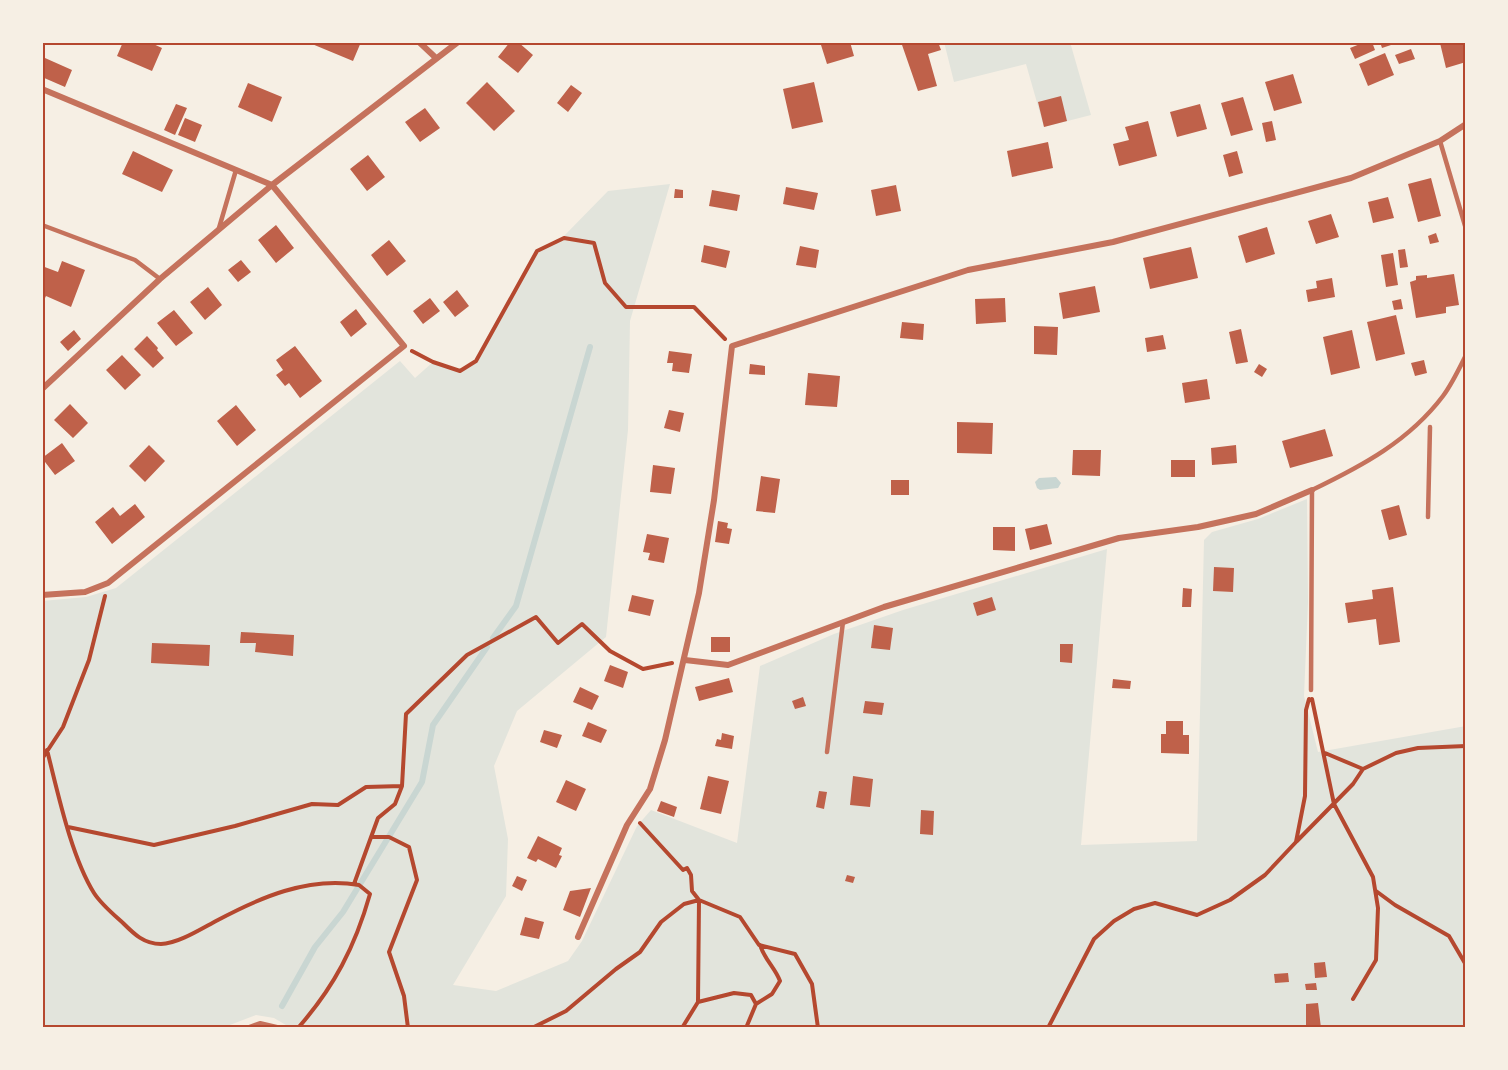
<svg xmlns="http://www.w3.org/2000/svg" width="1508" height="1070" viewBox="0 0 1508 1070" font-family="Quicksand,sans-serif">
  <rect width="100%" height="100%" fill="#f6efe4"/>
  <!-- green -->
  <path fill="#e2e4dc" d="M944,42H1070L1091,115L1044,127L1026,64L954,82Z
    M670,184L630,321L628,430L606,637L517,711L494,766L508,839L506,896L453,985L496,991L568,961L582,941L637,826L651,810L737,843L760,666L834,634L903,610L1107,549L1081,845L1197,841L1204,540L1212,532L1258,519L1307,499L1308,602L1304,696L1318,752L1466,726V1028H291L274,1018L256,1015L222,1028H42V601L86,597L116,588L400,361L415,378L433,362L460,371L473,362L536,250L563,237L608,191Z"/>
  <!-- water -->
  <path fill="#c9d6d2" d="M1056,477L1061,483L1058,488L1040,490L1037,488L1035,482L1039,478Z"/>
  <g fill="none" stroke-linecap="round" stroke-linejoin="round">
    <!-- stream -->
    <path stroke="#c9d6d2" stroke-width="6" d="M493,638L516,606L590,347
      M282,1006L315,947L343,912L422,782L433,725L487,647"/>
  </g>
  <!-- building -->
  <path fill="#bf614a" d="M123,42H149L162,48L152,71L117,56Z
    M313,42H361L353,61L312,44Z
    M510,42H518L533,55L518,73L498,57Z
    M831,42H850L854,56L827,64L821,45Z
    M901,42H938L941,50L928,54L937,86L918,91Z
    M1365,42H1372L1375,50L1355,59L1350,48Z
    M1380,42H1390L1391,45L1382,48Z
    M1466,42V62L1446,68L1440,43Z
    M1411,49L1415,59L1399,64L1395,55Z
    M1385,53L1394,75L1368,86L1359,64Z
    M45,58L72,70L65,87L42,77V64Z
    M1293,74L1302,103L1274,111L1265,82Z
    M487,82L515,111L494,131L466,103Z
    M814,82L823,122L792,129L783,89Z
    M248,83L282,97L272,122L238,107Z
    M571,85L582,93L568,112L557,103Z
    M1061,96L1067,121L1044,127L1038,102Z
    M1243,97L1253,130L1231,136L1221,103Z
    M176,104L187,108L175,135L164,130Z
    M1200,104L1207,129L1177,137L1170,112Z
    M425,108L440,128L420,142L405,122Z
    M185,118L202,125L195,142L178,135Z
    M1148,121L1157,156L1119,166L1113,144L1129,140L1125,127Z
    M1272,121L1276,140L1266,142L1262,123Z
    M1048,142L1053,168L1012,177L1007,151Z
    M133,151L173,170L162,192L122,174Z
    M1237,151L1243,173L1229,177L1223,155Z
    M368,155L385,177L367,191L350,169Z
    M1431,178L1441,216L1418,222L1408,184Z
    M896,185L901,211L876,216L871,190Z
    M786,187L818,193L814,210L783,204Z
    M675,189L683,190V198H674Z
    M712,190L740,195L737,211L709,206Z
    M1388,197L1394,218L1373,223L1368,202Z
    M1331,214L1339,237L1316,244L1308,221Z
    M276,225L294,248L276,263L258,240Z
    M1267,227L1275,254L1246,263L1238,236Z
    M1436,233L1439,242L1430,244L1428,236Z
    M389,240L406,261L387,276L371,255Z
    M704,245L730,251L726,268L701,262Z
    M800,246L819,250L816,268L796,265Z
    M1191,247L1198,278L1150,289L1143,258Z
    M1405,249L1408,267L1400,268L1398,250Z
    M1393,253L1398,285L1386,287L1381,255Z
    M241,260L251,272L238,282L228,270Z
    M62,261L85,270L71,307L46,296L44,300L42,299V266L58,272Z
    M1454,274L1459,305L1446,307V313L1416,318L1410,282L1416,280V276L1427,275V278Z
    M1332,278L1335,297L1308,302L1306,290L1317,288L1316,281Z
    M1095,286L1100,312L1063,319L1059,293Z
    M208,287L222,305L205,320L190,302Z
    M457,290L469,306L455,317L443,302Z
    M430,298L440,311L423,324L413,311Z
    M1005,298L1006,322L976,324L975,299Z
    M1401,299L1403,309L1394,310L1392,301Z
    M356,309L367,324L351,337L340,322Z
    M174,310L193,333L176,346L157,323Z
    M1396,315L1405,354L1376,361L1367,322Z
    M902,322L924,324L923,340L900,338Z
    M1034,326L1058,327L1057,355L1034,354Z
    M1241,329L1248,362L1236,364L1229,332Z
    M74,330L81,339L68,351L60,342Z
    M1352,330L1360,368L1331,375L1323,337Z
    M1163,335L1166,349L1147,352L1145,338Z
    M147,336L158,348L157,350L164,358L153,368L134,349Z
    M295,346L322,381L300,398L289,383L285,386L276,375L283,370L276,360Z
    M669,351L692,354L689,373L672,371L673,363H667Z
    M122,355L141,375L125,390L106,370Z
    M1424,360L1427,373L1415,376L1411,363Z
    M750,364L765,366V375L749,374Z
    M1259,364L1267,369L1262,377L1254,372Z
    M808,373L840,376L837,407L805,405Z
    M1207,379L1210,399L1185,403L1182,383Z
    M70,404L88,423L73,438L54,420Z
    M236,405L256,430L237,446L217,421Z
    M669,410L684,413L680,432L664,428Z
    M957,422L993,423L992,454L957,453Z
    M1325,429L1333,456L1290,468L1282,441Z
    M62,443L75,461L55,475L42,458Z
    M149,445L165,461L145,482L129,466Z
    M1236,445L1237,463L1212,465L1211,448Z
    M1073,450H1101L1100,476L1072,475Z
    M1171,460H1195V477H1171Z
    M653,465L675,468L671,494L650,492Z
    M761,476L780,479L775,513L756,511Z
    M891,480H909V495H891Z
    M135,504L145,517L112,544L95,522L113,507L120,516Z
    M1399,505L1407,535L1389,540L1381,510Z
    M718,521L728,523L727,528L732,529L729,544L715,542Z
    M1047,524L1052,544L1030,550L1025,529Z
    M993,527H1015V551L993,550Z
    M647,534L669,538L664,563L648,560L650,553L643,552Z
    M1214,567L1234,568L1233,592L1213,591Z
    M1393,587L1400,642L1379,645L1376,619L1348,623L1345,603L1373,599L1372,590Z
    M1183,588L1192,589L1191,607H1182Z
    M632,595L654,600L650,616L628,611Z
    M992,597L996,610L977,616L973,603Z
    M874,625L893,628L890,650L871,648Z
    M241,632L294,635L293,656L255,652L256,643H240Z
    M711,637H730V652H711Z
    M152,643L210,645L209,666L151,663Z
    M1060,644H1073L1072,663L1060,662Z
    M610,665L628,672L623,688L604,681Z
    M729,678L733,692L699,701L695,687Z
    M1113,679L1131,681L1130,689L1112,688Z
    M580,687L599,696L592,710L573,702Z
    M803,697L806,706L795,709L792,701Z
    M865,701L884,703L882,715L863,713Z
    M1166,721H1183V735H1189V754L1161,753V734H1166Z
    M588,722L607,730L601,743L582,736Z
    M544,730L562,735L557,748L540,742Z
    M722,733L734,736L732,749L715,746L717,739L721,740Z
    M708,776L729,781L721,814L700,809Z
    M853,776L873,779L870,807L850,805Z
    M566,780L586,789L576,811L556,802Z
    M819,791L827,792L824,809L816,807Z
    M661,801L677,807L674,817L657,811Z
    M921,810L934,811L933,835L920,834Z
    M538,836L562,848L559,855L562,856L556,868L538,859L536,862L527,858Z
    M847,875L855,877L853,883L845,881Z
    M517,876L527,880L522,891L512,886Z
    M591,888L580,917L563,910L570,891Z
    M525,917L544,922L539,939L520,935Z
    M1325,962L1327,977L1315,978L1314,963Z
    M1288,973L1289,982L1275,983L1274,974Z
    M1316,983L1317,990H1306L1305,984Z
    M1318,1003L1321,1028H1306V1004Z"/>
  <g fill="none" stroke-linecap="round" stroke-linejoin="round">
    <!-- path -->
    <path stroke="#b5482f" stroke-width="4" d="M412,351L433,362L460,371L476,361L537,251L564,238L594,243L605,283L626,307H694L725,339
      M1312,699L1334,804L1373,877L1378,908L1376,960L1353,999
      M47,750C58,793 71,856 94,893C101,904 113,914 123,923C134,934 144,944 161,944C177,944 201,929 216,921C259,898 308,876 359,885L370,894C355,947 334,987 298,1028
      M1325,753L1363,769
      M42,759L63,727L89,660L105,596
      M640,823L683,870L687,868L691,875L692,891L699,900L740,917L759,945L795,954L812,984L818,1028
      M68,827L154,845L235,826L312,804L338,805L366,787L402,786
      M371,837H389L409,847L417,880L389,952L404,996L408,1028
      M1297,841L1353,784L1363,769L1396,753L1418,748L1466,746
      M354,884L378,818L395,804L402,786L406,714L467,655L536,617L558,643L582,624L610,651L643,669L672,663
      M1376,891L1395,905L1449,936L1466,965
      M532,1028L566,1011L616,969L640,952L661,922L684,904L699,900L698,1002
      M682,1028L698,1002L734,993L751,995L756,1004
      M746,1028L756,1004L772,994L780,981C775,968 765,960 760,945
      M1048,1028L1094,939L1114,921L1134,909L1155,903L1197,915L1230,900L1265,875L1296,842L1305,796L1306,710L1309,699"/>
    <!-- service -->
    <path stroke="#c5725c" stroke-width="4.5" d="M1440,141L1466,229
      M42,225L135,260L160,279
      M219,228L236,170
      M1428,517L1430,427
      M1311,690L1312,490C1362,466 1409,441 1443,396C1452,384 1459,369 1466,355
      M827,752L843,622"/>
    <!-- minor -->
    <path stroke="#c5725c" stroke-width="6" d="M419,42L436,58
      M42,89L272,185L404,346L108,583L85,592L42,595
      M42,389L160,279L272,185L458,42
      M685,660L728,665L884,607L1119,538L1198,527L1256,514L1312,490
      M578,937L627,825L650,789L665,740L699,593L714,500L732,346L968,270L1113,242L1351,178L1440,141L1466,124
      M249,1028L260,1024L277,1028"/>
  </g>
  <!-- border -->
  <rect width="1508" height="1070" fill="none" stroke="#f6efe4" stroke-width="87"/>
  <rect x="44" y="44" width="1420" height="982" fill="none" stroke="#b5482f" stroke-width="2"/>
</svg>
